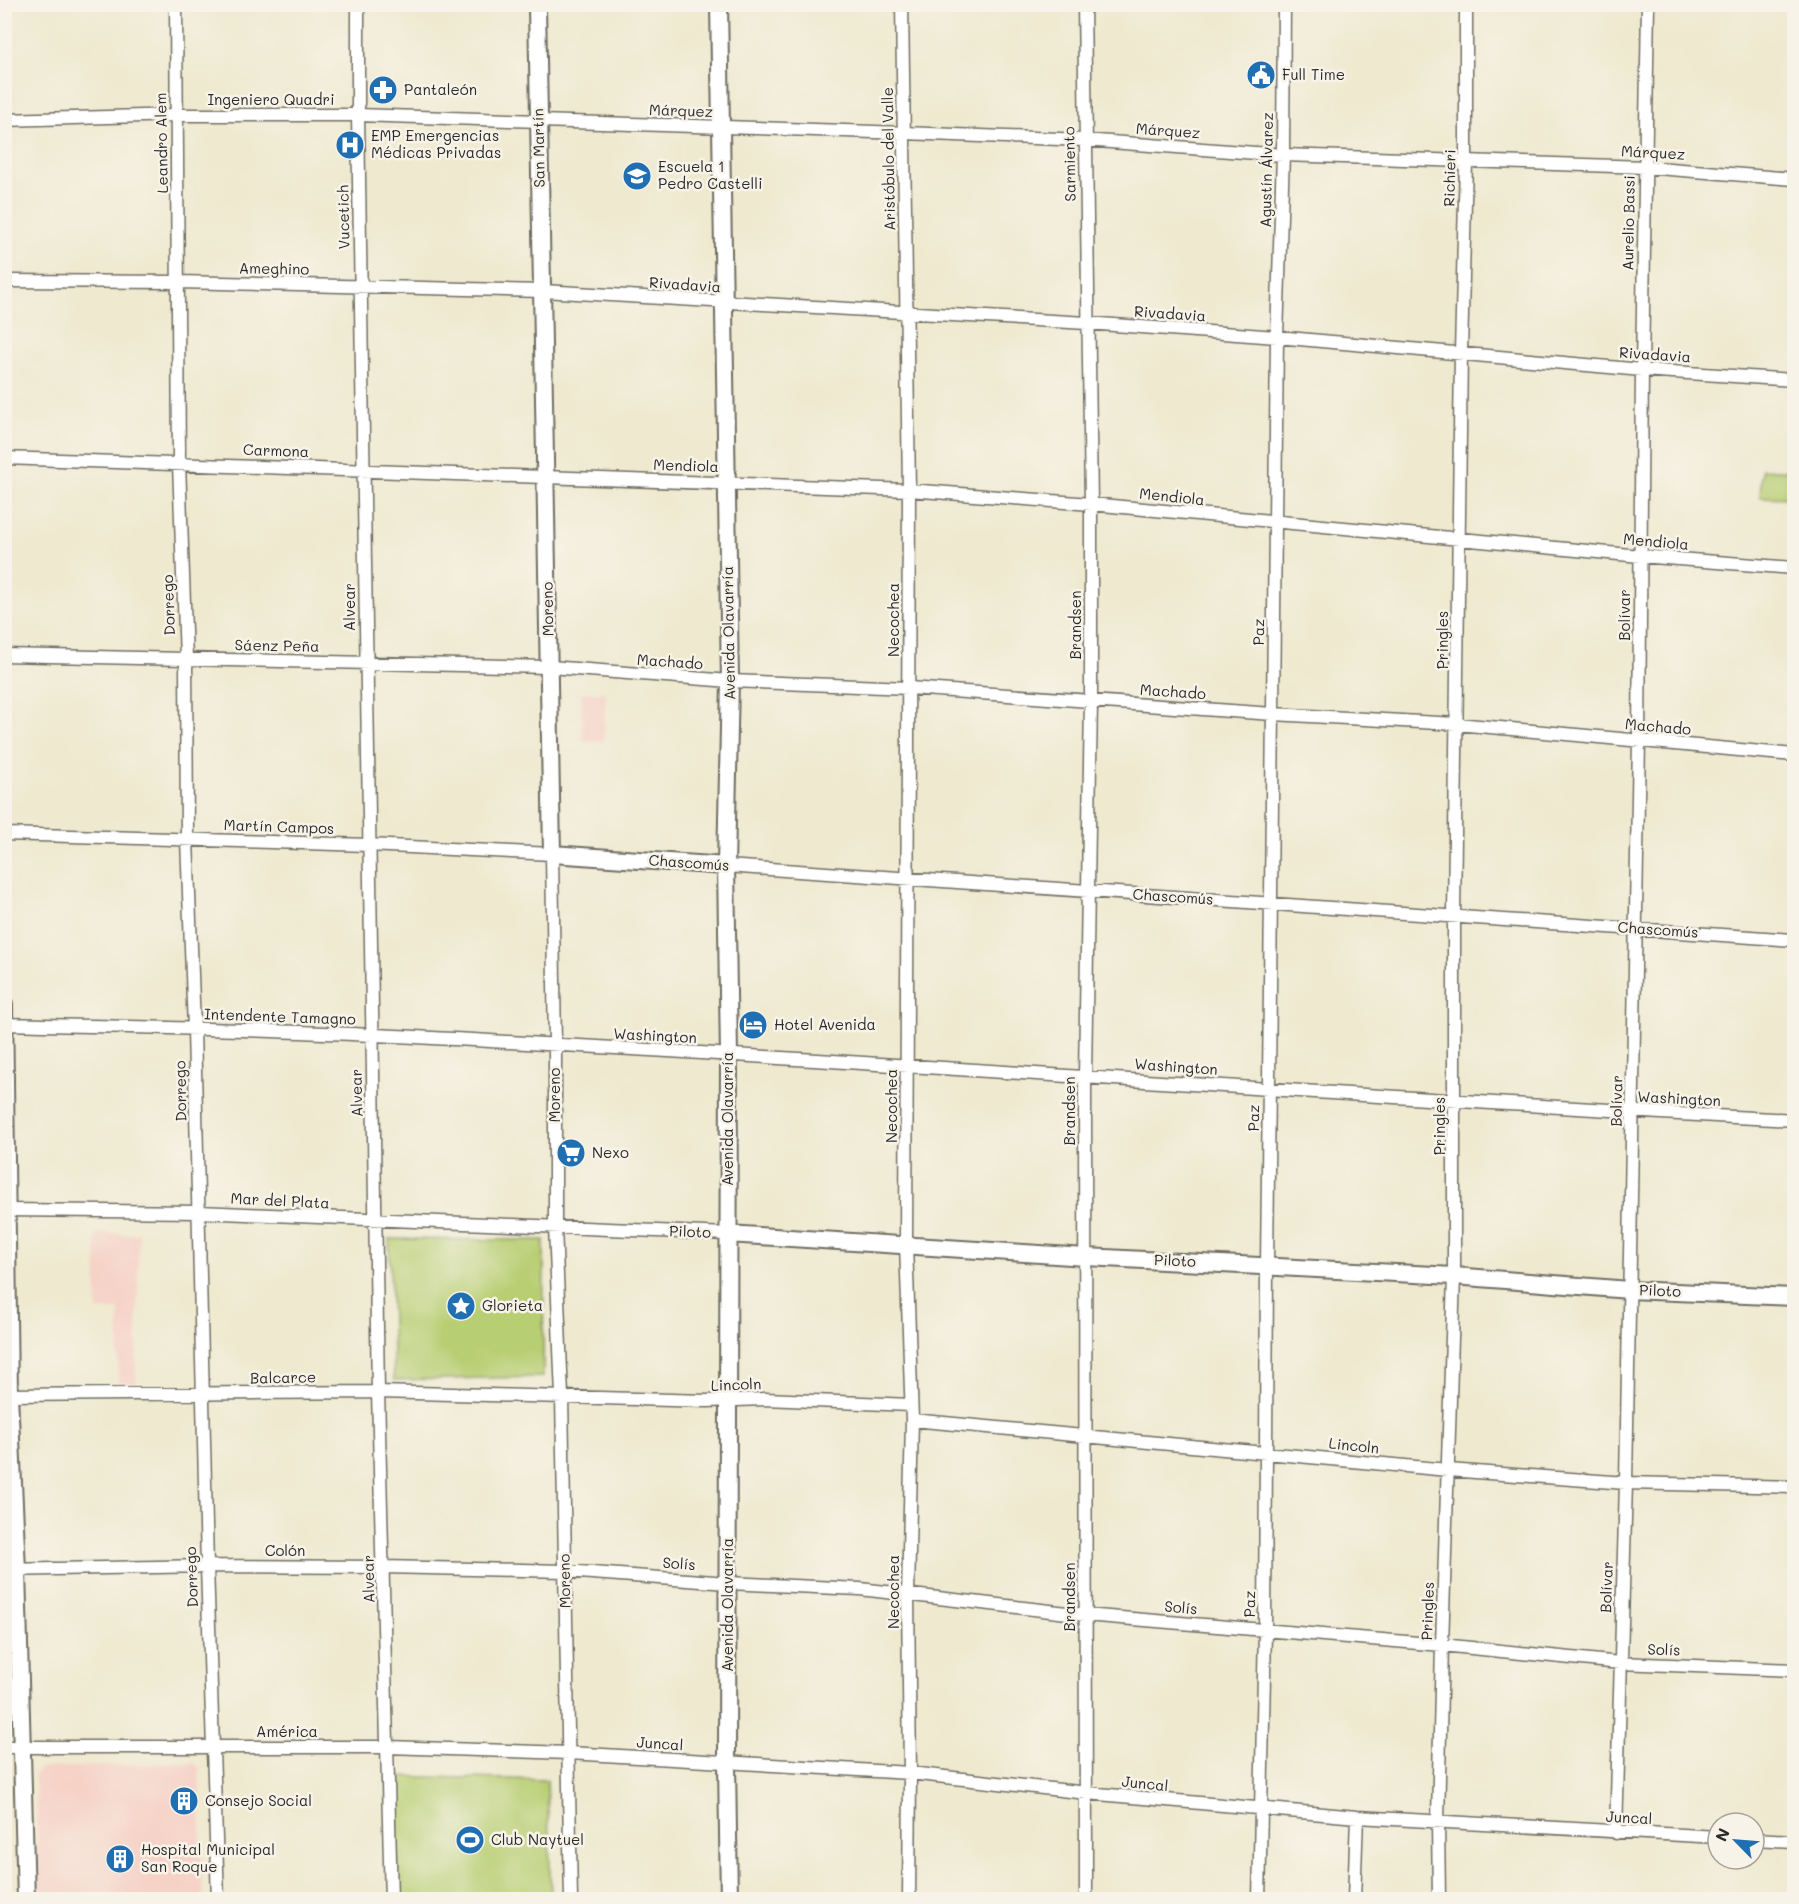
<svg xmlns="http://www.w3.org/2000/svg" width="1799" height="1904" viewBox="0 0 1799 1904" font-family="Mali,sans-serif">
  <rect width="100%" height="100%" fill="#f7f3e8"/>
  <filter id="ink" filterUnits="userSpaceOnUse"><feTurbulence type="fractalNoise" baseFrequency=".0167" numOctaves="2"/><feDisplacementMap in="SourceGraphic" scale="12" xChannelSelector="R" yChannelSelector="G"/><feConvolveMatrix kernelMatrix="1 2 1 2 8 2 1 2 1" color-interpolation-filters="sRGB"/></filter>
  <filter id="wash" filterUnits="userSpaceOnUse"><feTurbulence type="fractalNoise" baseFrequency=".008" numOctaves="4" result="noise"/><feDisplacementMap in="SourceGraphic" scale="24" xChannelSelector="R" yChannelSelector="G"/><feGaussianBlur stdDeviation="1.35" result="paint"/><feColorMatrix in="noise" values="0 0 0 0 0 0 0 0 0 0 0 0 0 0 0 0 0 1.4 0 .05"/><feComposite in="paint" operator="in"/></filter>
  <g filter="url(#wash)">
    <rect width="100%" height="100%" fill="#efe9cf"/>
    <!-- built -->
    <path fill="#f6d1c6" d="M606,692L603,741L583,742L581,693Z
      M96,1233L139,1234L136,1383L118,1382L119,1310H97Z
      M194,1763L199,1768L203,1899H39L35,1774L41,1768Z"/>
    <!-- green -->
    <path fill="#b8ce72" stroke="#727c4e" stroke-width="1.5" d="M1762,469L1794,471V498L1760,497Z
      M389,1239L544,1240L543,1377L394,1380Z
      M389,1776L547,1780L551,1899H395Z"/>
  </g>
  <g filter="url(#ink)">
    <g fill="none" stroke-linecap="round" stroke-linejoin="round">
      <!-- minor casing -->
      <g stroke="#706e64" stroke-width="15">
        <path id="minor" d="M176,4L179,463L186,659L187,839L194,1029L207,1566L218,1900
          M358,4V115L378,1392L391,1900
          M902,4L909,490L906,1244L912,1420L908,1595L910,1773L909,1900
          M1084,4L1091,504V701L1085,1076L1086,1900
          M4,120L177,115H358L904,133L1084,140L1283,155L1645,167L1794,179
          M4,281L179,282L543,291L1087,323L1277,337L1642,370L1794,380
          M4,458L909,490L1091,504L1640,556L1794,568
          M4,655L550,667L730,681L909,688L1273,714L1457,724L1794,755
          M4,834L368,845L552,854L555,1045V1227L562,1396L571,1900
          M726,866L1794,940
          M4,1024C128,1027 251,1029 374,1035C848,1058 1321,1096 1794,1120
          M4,1210L199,1212L728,1234
          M4,1395L378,1392L707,1401L765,1399L911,1405
          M912,1420L1448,1470L1626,1483L1794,1487
          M4,1570L207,1566L383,1567L565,1571L728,1583L860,1589L1085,1615L1442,1645L1620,1663L1794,1670
          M4,1747H387L569,1753L910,1773L1087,1793L1357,1817L1718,1837
          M1616,1833L1626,1483L1639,741L1642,370L1648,4
          M1754,1839L1794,1841
          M1259,1900L1265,1631L1267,1266L1277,337L1283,155L1284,4
          M1354,1900L1357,1817
          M1439,1900L1438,1821L1442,1645L1454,1276V916L1461,352L1466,162V4"/>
      </g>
      <!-- secondary casing -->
      <g stroke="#706e64" stroke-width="20">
        <path id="secondary" d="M537,4L552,854L726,866
          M719,4L730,681L726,866L729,1055L727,1764L729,1900
          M4,1004L9,1395L17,1570L26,1900
          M728,1234L1086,1257L1454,1276L1629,1290L1794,1297"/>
      </g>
      <!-- minor -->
      <use href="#minor" stroke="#fff" stroke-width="12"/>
      <!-- secondary -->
      <use href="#secondary" stroke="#fff" stroke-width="16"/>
    </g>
  </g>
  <!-- icons -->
  <defs>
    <g id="civic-disc" transform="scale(1.5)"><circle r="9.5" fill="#1f6fb2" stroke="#f7f3e8"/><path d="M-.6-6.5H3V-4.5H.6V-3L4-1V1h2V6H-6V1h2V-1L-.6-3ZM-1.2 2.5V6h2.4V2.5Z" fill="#fff"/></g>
    <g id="pharmacy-disc" transform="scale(1.5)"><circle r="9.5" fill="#1f6fb2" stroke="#f7f3e8"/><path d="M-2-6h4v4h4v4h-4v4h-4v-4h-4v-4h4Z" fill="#fff"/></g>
    <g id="hospital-disc" transform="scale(1.5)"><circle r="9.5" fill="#1f6fb2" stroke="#f7f3e8"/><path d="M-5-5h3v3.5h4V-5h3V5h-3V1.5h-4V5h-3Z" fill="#fff"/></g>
    <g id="school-disc" transform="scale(1.5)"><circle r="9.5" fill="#1f6fb2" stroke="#f7f3e8"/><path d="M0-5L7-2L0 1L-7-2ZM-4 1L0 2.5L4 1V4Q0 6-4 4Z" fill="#fff"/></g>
    <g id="hotel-disc" transform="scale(1.5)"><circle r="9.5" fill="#1f6fb2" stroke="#f7f3e8"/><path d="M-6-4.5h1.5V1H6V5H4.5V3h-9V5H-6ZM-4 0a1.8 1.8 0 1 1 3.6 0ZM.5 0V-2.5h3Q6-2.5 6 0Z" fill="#fff"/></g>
    <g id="supermarket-disc" transform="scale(1.5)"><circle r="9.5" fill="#1f6fb2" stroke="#f7f3e8"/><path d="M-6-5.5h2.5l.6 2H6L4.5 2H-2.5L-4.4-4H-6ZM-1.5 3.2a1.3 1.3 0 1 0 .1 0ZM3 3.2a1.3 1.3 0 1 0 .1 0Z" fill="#fff"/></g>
    <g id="sight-disc" transform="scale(1.5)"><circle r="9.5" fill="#1f6fb2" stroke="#f7f3e8"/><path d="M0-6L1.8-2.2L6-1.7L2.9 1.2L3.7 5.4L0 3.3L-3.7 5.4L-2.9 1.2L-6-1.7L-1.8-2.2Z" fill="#fff"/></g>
    <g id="building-disc" transform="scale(1.5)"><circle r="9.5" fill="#1f6fb2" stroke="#f7f3e8"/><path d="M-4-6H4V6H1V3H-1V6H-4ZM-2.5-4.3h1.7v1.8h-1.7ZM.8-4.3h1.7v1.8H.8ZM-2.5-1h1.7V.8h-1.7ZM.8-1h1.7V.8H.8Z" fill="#fff"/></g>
    <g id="stadium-disc" transform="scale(1.5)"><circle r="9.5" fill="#1f6fb2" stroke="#f7f3e8"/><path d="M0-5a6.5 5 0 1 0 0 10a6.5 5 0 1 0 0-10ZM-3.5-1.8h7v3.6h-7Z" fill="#fff"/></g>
  </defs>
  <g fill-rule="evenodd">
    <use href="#civic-disc" x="1261" y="75"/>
    <use href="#pharmacy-disc" x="383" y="90"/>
    <use href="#hospital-disc" x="350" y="145"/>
    <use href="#school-disc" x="637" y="176"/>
    <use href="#hotel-disc" x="753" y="1025"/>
    <use href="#supermarket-disc" x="571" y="1153"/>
    <use href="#sight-disc" x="461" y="1306"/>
    <use href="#building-disc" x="184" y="1801"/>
    <use href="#stadium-disc" x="470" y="1840"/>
    <use href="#building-disc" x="120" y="1859"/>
  </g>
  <g text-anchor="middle" stroke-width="5" stroke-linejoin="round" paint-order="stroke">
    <!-- poi labels -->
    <g font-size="15" fill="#2b2b2b" stroke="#f7f3e8" text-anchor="start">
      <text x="1282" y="80">Full Time</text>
      <text x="404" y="95">Pantaleón</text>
      <text x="371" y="141">EMP Emergencias<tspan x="371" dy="17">Médicas Privadas</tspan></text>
      <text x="658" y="172">Escuela 1<tspan x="658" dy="17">Pedro Castelli</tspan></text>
      <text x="774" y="1030">Hotel Avenida</text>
      <text x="592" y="1158">Nexo</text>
      <text x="482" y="1311">Glorieta</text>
      <text x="205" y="1806">Consejo Social</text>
      <text x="491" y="1845">Club Naytuel</text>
      <text x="141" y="1855">Hospital Municipal<tspan x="141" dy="17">San Roque</tspan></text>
    </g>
    <!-- street labels -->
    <g font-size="15" fill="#2b2b2b" stroke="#f7f3e8">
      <text x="271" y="105">Ingeniero Quadri</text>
      <text transform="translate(681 111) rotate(2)" y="5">Márquez</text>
      <text transform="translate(1168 131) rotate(4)" y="5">Márquez</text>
      <text transform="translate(162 143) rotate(-91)" y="5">Leandro Alem</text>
      <text transform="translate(539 148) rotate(-91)" y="5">San Martín</text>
      <text transform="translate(1653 153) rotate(3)" y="5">Márquez</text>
      <text transform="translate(889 159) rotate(-91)" y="5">Aristóbulo del Valle</text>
      <text transform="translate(1070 164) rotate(-91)" y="5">Sarmiento</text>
      <text transform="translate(1267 170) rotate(-89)" y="5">Agustín Álvarez</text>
      <text transform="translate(1450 178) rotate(-89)" y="5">Richieri</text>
      <text transform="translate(344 217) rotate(-91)" y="5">Vucetich</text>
      <text transform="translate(1629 223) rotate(-89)" y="5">Aurelio Bassi</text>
      <text transform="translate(274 269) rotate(1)" y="5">Ameghino</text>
      <text transform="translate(685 285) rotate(4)" y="5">Rivadavia</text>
      <text transform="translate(1170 314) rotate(4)" y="5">Rivadavia</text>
      <text transform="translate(1655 355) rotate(4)" y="5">Rivadavia</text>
      <text transform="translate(276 451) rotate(2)" y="5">Carmona</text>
      <text transform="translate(686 466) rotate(2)" y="5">Mendiola</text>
      <text transform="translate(1172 497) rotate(6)" y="5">Mendiola</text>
      <text transform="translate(1656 542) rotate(5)" y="5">Mendiola</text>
      <text transform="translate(169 605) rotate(-92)" y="5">Dorrego</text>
      <text transform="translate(350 607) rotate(-90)" y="5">Alvear</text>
      <text transform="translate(548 609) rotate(-91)" y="5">Moreno</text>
      <text transform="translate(1625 615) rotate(-90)" y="5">Bolívar</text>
      <text transform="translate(894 620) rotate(-90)" y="5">Necochea</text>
      <text transform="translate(1076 625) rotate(-90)" y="5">Brandsen</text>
      <text transform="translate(1259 632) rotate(-89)" y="5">Paz</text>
      <text transform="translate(729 633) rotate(-91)" y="5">Avenida Olavarría</text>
      <text transform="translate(1443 640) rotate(-90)" y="5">Pringles</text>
      <text transform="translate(277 646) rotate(1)" y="5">Sáenz Peña</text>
      <text transform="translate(670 662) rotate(4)" y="5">Machado</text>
      <text transform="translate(1173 692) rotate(4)" y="5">Machado</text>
      <text transform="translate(1658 727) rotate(5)" y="5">Machado</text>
      <text transform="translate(279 827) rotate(2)" y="5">Martín Campos</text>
      <text transform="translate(689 863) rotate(4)" y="5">Chascomús</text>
      <text transform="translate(1173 897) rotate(4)" y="5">Chascomús</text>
      <text transform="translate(1658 930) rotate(4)" y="5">Chascomús</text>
      <text transform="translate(280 1017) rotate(2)" y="5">Intendente Tamagno</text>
      <text transform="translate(655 1036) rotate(3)" y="5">Washington</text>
      <text transform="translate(1176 1067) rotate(4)" y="5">Washington</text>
      <text transform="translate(181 1091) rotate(-91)" y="5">Dorrego</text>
      <text transform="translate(357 1093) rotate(-91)" y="5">Alvear</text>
      <text transform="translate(555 1095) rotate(-90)" y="5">Moreno</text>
      <text transform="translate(1679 1099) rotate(3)" y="5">Washington</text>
      <text transform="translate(1617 1101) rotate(-89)" y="5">Bolívar</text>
      <text transform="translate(892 1106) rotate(-90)" y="5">Necochea</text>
      <text transform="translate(1070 1111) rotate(-90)" y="5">Brandsen</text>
      <text transform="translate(1254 1118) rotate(-89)" y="5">Paz</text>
      <text transform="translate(728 1119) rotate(-90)" y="5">Avenida Olavarría</text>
      <text transform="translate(1440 1126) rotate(-90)" y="5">Pringles</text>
      <text transform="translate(280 1201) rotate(3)" y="5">Mar del Plata</text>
      <text transform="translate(690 1232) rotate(2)" y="5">Piloto</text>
      <text transform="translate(1175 1261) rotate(3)" y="5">Piloto</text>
      <text transform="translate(1660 1291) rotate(2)" y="5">Piloto</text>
      <text transform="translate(283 1378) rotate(-1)" y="5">Balcarce</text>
      <text transform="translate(736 1385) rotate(-2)" y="5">Lincoln</text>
      <text transform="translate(1354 1446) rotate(6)" y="5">Lincoln</text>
      <text x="285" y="1556">Colón</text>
      <text transform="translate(679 1564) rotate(4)" y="5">Solís</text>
      <text transform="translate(192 1577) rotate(-92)" y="5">Dorrego</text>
      <text transform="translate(369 1579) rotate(-91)" y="5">Alvear</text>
      <text transform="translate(565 1581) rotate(-91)" y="5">Moreno</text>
      <text transform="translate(1607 1587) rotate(-88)" y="5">Bolívar</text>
      <text transform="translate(894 1592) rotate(-90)" y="5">Necochea</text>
      <text transform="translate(1070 1597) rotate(-90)" y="5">Brandsen</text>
      <text transform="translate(1250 1604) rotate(-89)" y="5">Paz</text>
      <text transform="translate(728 1605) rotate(-90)" y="5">Avenida Olavarría</text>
      <text transform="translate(1181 1608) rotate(5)" y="5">Solís</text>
      <text transform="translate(1428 1611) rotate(-88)" y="5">Pringles</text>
      <text transform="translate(1664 1650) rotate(2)" y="5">Solís</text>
      <text x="287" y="1737">América</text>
      <text transform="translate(660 1744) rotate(4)" y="5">Juncal</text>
      <text transform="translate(1145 1784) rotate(6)" y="5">Juncal</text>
      <text transform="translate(1629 1818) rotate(3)" y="5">Juncal</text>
    </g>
  </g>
  <!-- margin -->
  <rect width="1799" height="1904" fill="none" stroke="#f7f3e8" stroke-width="24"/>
  <!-- north arrow -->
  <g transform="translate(1736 1841) rotate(295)"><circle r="28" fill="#f7f3e8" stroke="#a5a39c" stroke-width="1.5"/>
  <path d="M0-4.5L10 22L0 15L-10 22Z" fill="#1f6fb2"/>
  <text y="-9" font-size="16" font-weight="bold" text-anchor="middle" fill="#2b2b2b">N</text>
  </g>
</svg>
